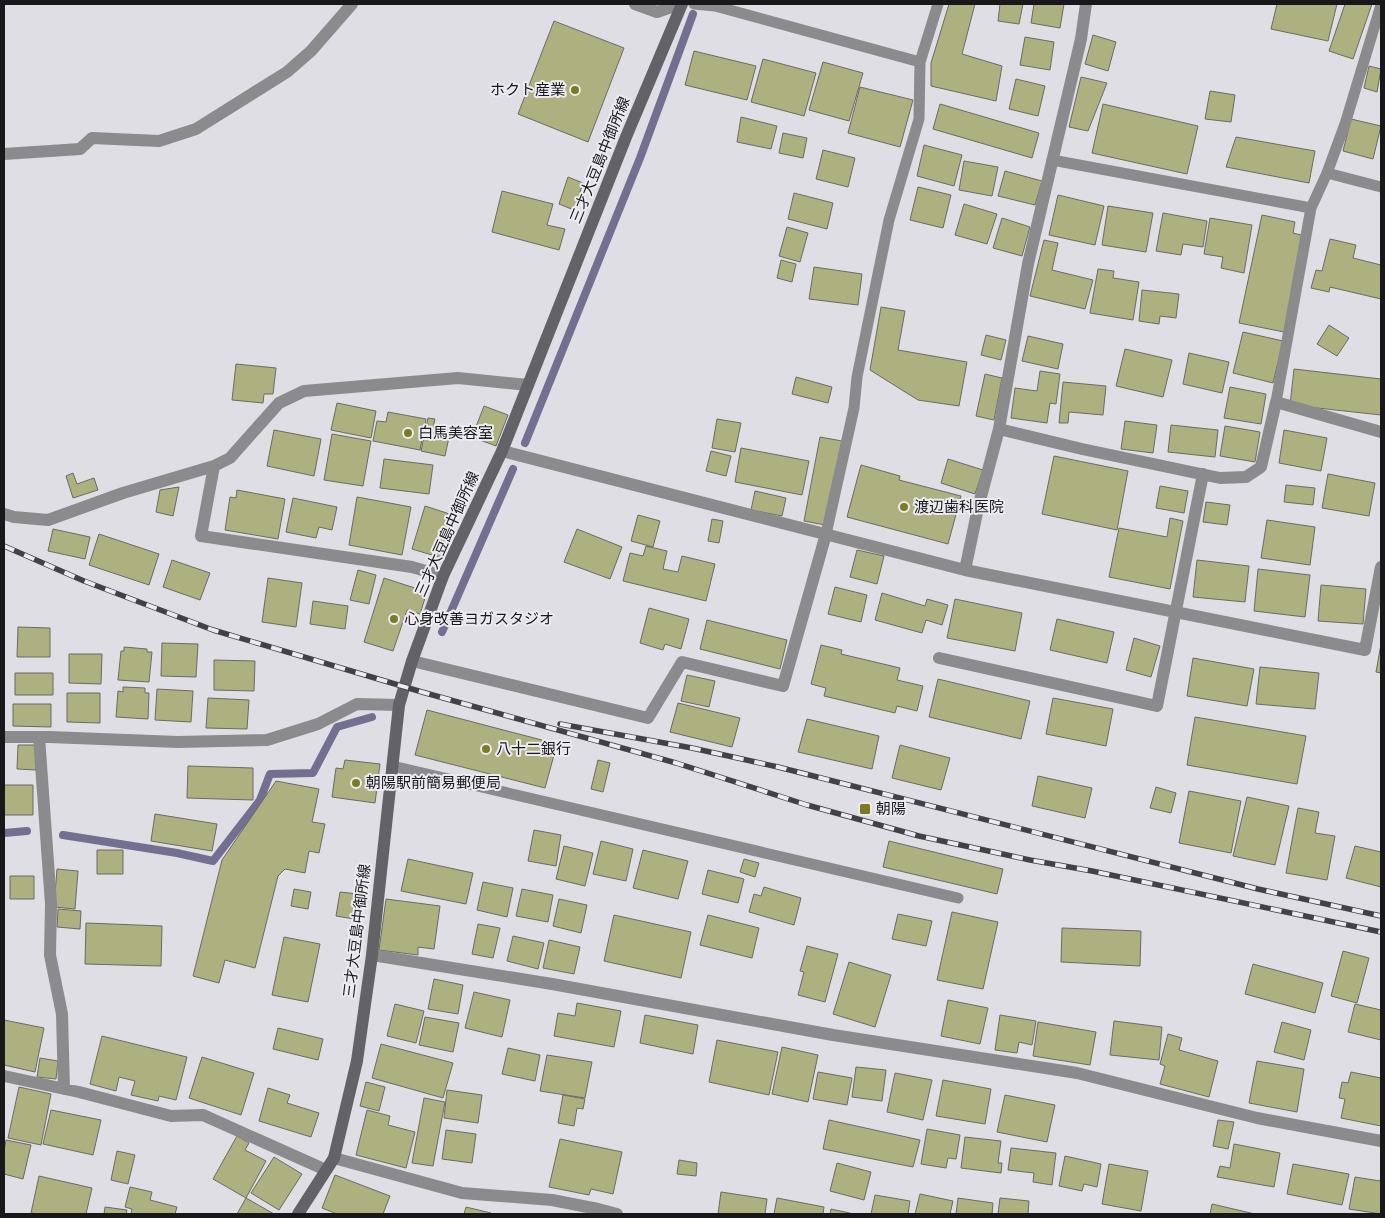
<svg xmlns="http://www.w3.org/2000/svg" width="1385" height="1218" viewBox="0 0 1385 1218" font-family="'Nunito Sans','Noto Sans JP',sans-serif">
  <rect width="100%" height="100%" fill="#dedee4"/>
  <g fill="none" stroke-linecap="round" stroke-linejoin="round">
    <!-- stream -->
    <path stroke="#736f90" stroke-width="8" d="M525,443L640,158L693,14
      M442,632L513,469
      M4,833L27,831
      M63,835L177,853L213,861L260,800L270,774L313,773L337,727L372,717"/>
  </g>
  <!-- building -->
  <path fill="#adb07f" stroke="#6b6b65" d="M949,4H975L962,54L1002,66L996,101L931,86V63Z
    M1000,4H1023L1019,24L998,21Z
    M1034,4H1064L1060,28L1031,23Z
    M1277,4H1337L1328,41L1271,29Z
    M1345,4H1372L1353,59L1329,51Z
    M554,21L624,48L588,142L518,114Z
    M1093,35L1116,42L1108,71L1085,64Z
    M1025,37L1054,42L1050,70L1020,65Z
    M694,51L756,66L747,100L685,85Z
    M763,59L816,73L804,116L751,102Z
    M823,62L863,73L849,121L809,110Z
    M1369,66L1381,69L1377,92L1364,88Z
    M1081,77L1107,83L1088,131L1069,127Z
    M1016,79L1045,86L1038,116L1009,109Z
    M860,87L913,100L900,147L848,133Z
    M1210,91L1235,95L1231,122L1205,119Z
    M940,104L1039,133L1032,158L933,129Z
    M1103,104L1198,126L1187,174L1092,153Z
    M741,117L777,126L771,149L737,142Z
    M1351,119L1381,126L1373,159L1343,151Z
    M783,133L807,138L803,158L779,153Z
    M1236,137L1315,151L1309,183L1226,167Z
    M924,145L962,155L954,186L917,176Z
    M823,150L855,158L848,187L816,179Z
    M964,161L998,167L992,196L959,190Z
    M1005,171L1042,181L1035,205L998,196Z
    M568,177L583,183L574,210L559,204Z
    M918,187L951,195L943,228L910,220Z
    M502,191L553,204L547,225L565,229L559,250L492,232Z
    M794,193L833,203L827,229L788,219Z
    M1058,195L1104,206L1095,245L1049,235Z
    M964,204L997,214L987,244L955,235Z
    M1108,206L1153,213L1146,252L1102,245Z
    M1163,213L1207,221L1203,247L1183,244L1181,255L1156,251Z
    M1262,215L1295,222L1293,233L1305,236L1284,332L1239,323Z
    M1002,218L1030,227L1022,256L993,248Z
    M1210,218L1252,225L1244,273L1221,268L1223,257L1204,254Z
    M787,227L808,233L800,262L779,256Z
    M1330,239L1356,245L1353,258L1381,265V299L1330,287L1329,292L1311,288L1316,270L1322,271Z
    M1044,240L1058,243L1052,270L1093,280L1085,309L1030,296Z
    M781,260L796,264L792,282L777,278Z
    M814,267L862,274L858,305L809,299Z
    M1098,269L1114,271L1113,278L1139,282L1133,320L1090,313Z
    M1142,290L1179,294L1176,318L1160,316L1159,324L1139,321Z
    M881,307L905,311L898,350L967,362L959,406L918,400L870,370Z
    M1329,325L1349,338L1337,356L1317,344Z
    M1243,332L1283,341L1273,383L1233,373Z
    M986,335L1006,340L1001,360L981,355Z
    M1028,336L1063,344L1058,369L1022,361Z
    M1125,349L1172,360L1163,397L1116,386Z
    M1189,353L1229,362L1222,393L1183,384Z
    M236,364L276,368L273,394H264L263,403L232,400Z
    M1294,369L1381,379V415L1290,405Z
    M1040,371L1060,374L1056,404L1050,403L1047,423L1011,418L1015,388L1037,391Z
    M985,374L1002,378L994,420L976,416Z
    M796,377L832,387L828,403L792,394Z
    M1063,382L1106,386L1103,415L1069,412L1068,423H1059Z
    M1230,387L1266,394L1261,424L1224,418Z
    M337,403L376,411L371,438L331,430Z
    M484,406L508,415L496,446L472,437Z
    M388,412L426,419L420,450L373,441L377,421L386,422Z
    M428,418L435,419L432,432L437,434L438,426L451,428L445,456L421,451Z
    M717,419L741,423L735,452L712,448Z
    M1125,421L1157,425L1153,453L1121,449Z
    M1171,425L1218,430L1215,457L1168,452Z
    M1225,426L1260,432L1255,462L1220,456Z
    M274,430L321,439L314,476L267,466Z
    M1284,430L1327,438L1321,471L1279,463Z
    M332,434L371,441L363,486L324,480Z
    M820,437L842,441L825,525L804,521Z
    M741,448L809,461L802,495L735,482Z
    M711,451L731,456L726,476L706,471Z
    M1054,456L1128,471L1117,530L1042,514Z
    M384,459L433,465L429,494L380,488Z
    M948,459L983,470L975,494L941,483Z
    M861,465L900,476L899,480L961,496L948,544L847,517Z
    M73,473L77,484L94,478L98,490L73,498L66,476Z
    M1328,474L1375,483L1369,516L1322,508Z
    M1286,485L1315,488L1313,505L1284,502Z
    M1160,486L1188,491L1184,513L1156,508Z
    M179,487L173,516L156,512L160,490Z
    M237,490L285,499L278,539L225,530L230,497L236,498Z
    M755,491L786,498L782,516L751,510Z
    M357,497L411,507L402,555L349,545Z
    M293,498L337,507L332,530L319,527L316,538L286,532Z
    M1206,502L1230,505L1227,525L1203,522Z
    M425,506L456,516L442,558L412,549Z
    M638,515L660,521L653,547L631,541Z
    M1170,518L1183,521L1170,589L1109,577L1119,528L1167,537Z
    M712,519L723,521L719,543L708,541Z
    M1267,520L1315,527L1310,565L1261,558Z
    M53,529L90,537L85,559L48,551Z
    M577,529L622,547L610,579L564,562Z
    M99,534L159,554L149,585L89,565Z
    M646,546L667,551L663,569L678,572L682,556L715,564L706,601L623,581L630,553L643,556Z
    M857,550L884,556L877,584L850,577Z
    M172,560L210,573L200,600L163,587Z
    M1197,560L1249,566L1245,602L1193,597Z
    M1258,569L1310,575L1305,617L1254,611Z
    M358,570L376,575L369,604L350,600Z
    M268,578L302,583L296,627L262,622Z
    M384,578L427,592L420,614L407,610L393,651L364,642Z
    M1321,585L1366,589L1363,624L1318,621Z
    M835,587L867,595L861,622L828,614Z
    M882,593L925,606L927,599L948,605L942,625L926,620L922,633L875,620Z
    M955,599L1022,613L1015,651L947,638Z
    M313,601L348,606L345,629L310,624Z
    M649,608L689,619L681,649L665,644L663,650L640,643Z
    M1057,619L1114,632L1107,663L1050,650Z
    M707,620L787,640L780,669L700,649Z
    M18,627L50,628V657H17Z
    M1134,638L1160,646L1151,677L1126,670Z
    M162,643L198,644L196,677L161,676Z
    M1381,644V673L1376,672Z
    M821,645L842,650L841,654L900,668L897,680L923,686L917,711L897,706L895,713L824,696L826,688L811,684Z
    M124,647L147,649V652H152L149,682L118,680L121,651H124Z
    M69,654H102L101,684L69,683Z
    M1193,658L1254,669L1247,706L1187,696Z
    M214,660L255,661L254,691L214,690Z
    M1260,667L1319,673L1315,709L1256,704Z
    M15,673H53V695H15Z
    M687,675L715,681L709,707L681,701Z
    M938,679L1030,701L1021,739L929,717Z
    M123,687L145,688V693H149L148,719L116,717L118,691L123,692Z
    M157,689L193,691L191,722L155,720Z
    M67,693H100V723L67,722Z
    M208,698L249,700L247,729L206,728Z
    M1053,698L1113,709L1106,746L1046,734Z
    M678,703L740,718L732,747L670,732Z
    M13,704H51V727L13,726Z
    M427,710L557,744L545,788L415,755Z
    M1195,717L1306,736L1297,784L1187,765Z
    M807,719L879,736L872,769L798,752Z
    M18,745H36V770L17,769Z
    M900,745L950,758L941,790L892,778Z
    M345,760L380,764L375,803L332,797L336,768L343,769Z
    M598,760L610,763L603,792L591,789Z
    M188,766L253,768V800L187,798Z
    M1038,776L1092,788L1085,818L1032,806Z
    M276,781L319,789L312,822L325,824L319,853L309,851L305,873L285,869L278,876L255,968L225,960L219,983L193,976L222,860Z
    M4,785H33V815H4Z
    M1156,787L1176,793L1171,813L1150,808Z
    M1189,791L1241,801L1231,853L1179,843Z
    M1247,797L1289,806L1275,865L1233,856Z
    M1298,808L1319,812L1315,833L1335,836L1327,880L1286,873Z
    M155,814L217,824L212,851L151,841Z
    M534,830L561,835L556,866L528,861Z
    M601,841L633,849L626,881L593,874Z
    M889,841L1003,869L997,894L883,867Z
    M564,846L593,853L585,886L556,879Z
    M1355,846L1381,852V887L1346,878Z
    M97,850H123V874H97Z
    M643,850L688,861L678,899L633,888Z
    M408,859L473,873L466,904L401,891Z
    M744,859L759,863L755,877L740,872Z
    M57,869L78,871L75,909L54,907Z
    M708,870L744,879L738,903L702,894Z
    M10,876H34V899H10Z
    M483,882L513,888L507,917L477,910Z
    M764,887L801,898L794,925L749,912L754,894L761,896Z
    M294,889L311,892L308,909L291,906Z
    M522,889L553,895L548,922L516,916Z
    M340,892L358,894L354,919L336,916Z
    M386,899L440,906L434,949L418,947V955L379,950Z
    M559,899L587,905L581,933L553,926Z
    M58,909L81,911L80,929L57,927Z
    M952,912L998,922L983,989L937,980Z
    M898,914L932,921L926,946L892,939Z
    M614,915L691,932L681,978L604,961Z
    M708,915L759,928L752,958L700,945Z
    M86,923L162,926L161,966L85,964Z
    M478,924L500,928L493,958L472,954Z
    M1062,928L1141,931L1140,966L1061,962Z
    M513,936L544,943L538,969L507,961Z
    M284,937L320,944L308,1002L272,995Z
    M549,940L580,947L574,974L543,968Z
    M807,946L838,954L825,1002L798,995L804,972L800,971Z
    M1343,951L1369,958L1357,1003L1331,996Z
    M849,962L891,975L875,1027L833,1014Z
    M1253,964L1323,983L1315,1013L1245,994Z
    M434,979L463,985L458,1014L428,1009Z
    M474,992L510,1000L502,1037L465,1028Z
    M948,1000L988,1008L980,1044L941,1036Z
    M577,1003L621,1011L614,1047L554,1036L558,1013L575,1016Z
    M395,1004L424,1011L416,1043L387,1036Z
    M1355,1004L1381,1010V1040L1348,1032Z
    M645,1015L698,1025L693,1054L640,1043Z
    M1000,1015L1036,1021L1032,1045L1019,1042L1017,1053L995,1050Z
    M425,1017L459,1023L453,1052L419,1045Z
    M4,1020L44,1028L35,1072L4,1065Z
    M1114,1021L1162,1027L1159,1060L1110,1055Z
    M1038,1022L1096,1032L1090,1065L1033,1056Z
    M1282,1022L1311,1030L1304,1060L1274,1052Z
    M278,1028L323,1039L318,1060L273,1049Z
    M1168,1034L1182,1038L1179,1050L1218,1061L1209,1097L1160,1084L1165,1066L1160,1064Z
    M102,1036L187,1057L176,1100L159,1096L158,1101L131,1095L135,1081L119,1077L116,1091L90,1084Z
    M717,1040L778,1052L769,1095L709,1082Z
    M381,1044L453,1063L443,1098L372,1078Z
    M782,1047L818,1055L808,1102L772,1094Z
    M508,1048L540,1055L535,1081L502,1074Z
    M547,1055L592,1062L585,1098L540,1091Z
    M202,1057L254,1073L241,1115L189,1098Z
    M40,1058L58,1061L56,1079L37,1077Z
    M1257,1061L1304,1069L1297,1112L1249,1103Z
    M856,1067L886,1070L882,1101L852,1097Z
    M818,1072L852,1078L847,1105L813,1099Z
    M1351,1072L1381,1078V1126L1341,1118L1345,1099L1339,1098L1342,1082L1348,1083Z
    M895,1073L932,1080L923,1120L887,1112Z
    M943,1080L991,1089L985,1124L936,1116Z
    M366,1082L385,1087L379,1111L360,1106Z
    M19,1087L51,1094L41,1145L8,1138Z
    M268,1088L290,1095L287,1103L319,1113L311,1137L259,1121Z
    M447,1090L482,1095L478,1123L444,1118Z
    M563,1095L585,1099L583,1109L577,1108L574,1126L558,1123Z
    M1005,1095L1055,1105L1047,1142L997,1132Z
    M424,1098L445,1102L433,1166L412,1163Z
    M51,1110L101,1120L93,1155L43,1144Z
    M367,1110L390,1116L388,1125L415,1132L406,1168L356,1155Z
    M829,1120L920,1140L913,1167L823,1149Z
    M1218,1120L1234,1122L1228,1149L1213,1146Z
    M927,1129L960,1135L956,1159L948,1158L946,1168L921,1164Z
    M446,1130L476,1134L472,1163L442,1159Z
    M237,1136L249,1143L245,1150L266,1161L246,1198L213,1179Z
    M965,1137L1001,1141L998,1163H1002L1001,1173L961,1168Z
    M560,1139L622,1152L613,1194L591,1189L589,1195L549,1187Z
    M6,1140L31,1145L23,1179L4,1174V1150Z
    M1234,1144L1280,1153L1274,1187L1217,1177L1220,1166L1230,1168Z
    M1011,1148L1056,1153L1052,1185L1033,1182L1034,1173L1008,1170Z
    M117,1151L135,1155L128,1184L111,1180Z
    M1065,1156L1101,1164L1097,1187L1084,1184L1082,1191L1059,1186Z
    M274,1157L302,1174L279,1210L251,1193Z
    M679,1160L697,1163L696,1176L677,1174Z
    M837,1163L871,1172L864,1200L830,1191Z
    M1109,1164L1148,1171L1141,1211L1102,1204Z
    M1293,1164L1349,1174L1342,1205L1287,1194Z
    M335,1175L390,1196L383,1214H337L322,1208Z
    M39,1176L92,1188L86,1214H38L31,1213Z
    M1381,1176V1214L1349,1209L1355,1177L1380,1181Z
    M130,1187L152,1192L150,1200L177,1207L175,1214H131L132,1209L125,1207Z
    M721,1192L767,1199L765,1214H718Z
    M920,1194L953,1201L950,1214H915Z
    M875,1195L910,1201L908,1214H871Z
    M246,1198L274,1214H237Z
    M777,1198L824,1207L823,1214H774Z
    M958,1198L993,1203L992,1214H956Z
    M1000,1198L1029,1201L1028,1214H998Z
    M1212,1204L1255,1214H1210Z
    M105,1207L127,1210L126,1214H104Z
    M466,1207L491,1213L490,1214H464Z
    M831,1209L854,1214H830Z"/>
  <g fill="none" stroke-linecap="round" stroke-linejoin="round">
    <!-- service -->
    <path stroke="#8b8b8d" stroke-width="11" d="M694,4L715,6L920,62
      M1052,160L1311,208
      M1327,173L1381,187
      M1276,402L1311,208L1327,173L1345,124L1381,5
      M826,534L854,408L857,377L889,220L919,119L920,62L938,4
      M392,766L958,898"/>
    <!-- minor -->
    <path stroke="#8b8b8d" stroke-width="12" d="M635,4L657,12L680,4
      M4,154L80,149L92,138L159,141L196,129L287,72L311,51L352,4
      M999,429L1082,449L1220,478L1246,477L1261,467L1276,402L1381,432
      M502,451L965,570L978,508L999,429L1028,264L1081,39L1086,4
      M214,466L201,536L412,567L443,576
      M4,514L14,517L48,520L123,493L214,466L230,458L279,403L304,391L458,378L528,385
      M965,570L1365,650L1381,567
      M939,658L1157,706L1203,474
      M412,661L648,718L682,662L783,686L826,534
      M4,737H49L178,742L267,740L318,724L357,704L399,705
      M39,737L51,904L50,955L62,1014L64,1089
      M372,955L552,984L833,1035L1077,1073L1257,1118L1381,1141
      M4,1076L79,1092L171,1116L203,1115L326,1170
      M334,1158L462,1193L552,1200L598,1209L617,1214"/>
    <!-- secondary -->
    <path stroke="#636367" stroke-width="12" d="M298,1214L334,1158L357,1061L372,955L399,705L412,661L443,576L502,451L626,137L682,4"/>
    <!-- rail casing -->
    <g stroke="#424145" stroke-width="5.5">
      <path id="rail" d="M4,546L84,581L213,630L422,692L676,763L807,805L919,836L1030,860L1092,871L1381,932
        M560,724L692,748L778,767L1258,889L1381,916"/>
    </g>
    <!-- rail -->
    <use href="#rail" stroke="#ebebf1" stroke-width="4" stroke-dasharray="11" stroke-linecap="butt"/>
  </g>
  <!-- markers -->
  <g fill="#7a7b23" stroke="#ebebf1" stroke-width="2">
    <circle cx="575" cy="90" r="5"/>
    <circle cx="408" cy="433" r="5"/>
    <circle cx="904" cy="507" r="5"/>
    <circle cx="394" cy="619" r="5"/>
    <circle cx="486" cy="749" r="5"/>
    <circle cx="356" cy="783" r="5"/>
    <rect x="859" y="803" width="12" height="12" rx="2.5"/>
  </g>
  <g text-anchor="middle" stroke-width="4" stroke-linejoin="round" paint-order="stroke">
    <!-- poi labels -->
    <g font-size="15" fill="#18171a" stroke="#ebebf1" text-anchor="start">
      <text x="565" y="95" text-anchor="end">ホクト産業</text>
      <text x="418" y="438">白馬美容室</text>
      <text x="914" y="512">渡辺歯科医院</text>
      <text x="404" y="624">心身改善ヨガスタジオ</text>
      <text x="496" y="754">八十二銀行</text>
      <text x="366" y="788">朝陽駅前簡易郵便局</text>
      <text x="876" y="814">朝陽</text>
    </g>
    <!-- street labels -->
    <g font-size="15" fill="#18171a" stroke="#ebebf1">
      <text transform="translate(600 160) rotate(-68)" y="5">三才大豆島中御所線</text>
      <text transform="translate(447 534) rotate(-66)" y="5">三才大豆島中御所線</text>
      <text transform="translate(357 931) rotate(-83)" y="5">三才大豆島中御所線</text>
    </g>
  </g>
  <!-- border -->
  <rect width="1385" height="1218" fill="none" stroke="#18171a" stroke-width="10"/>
</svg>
